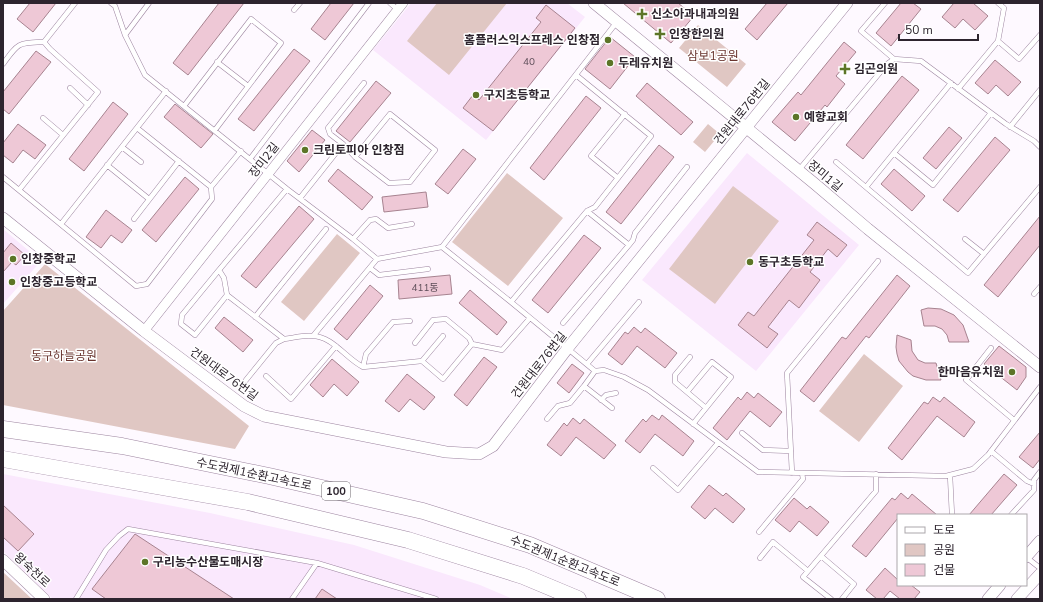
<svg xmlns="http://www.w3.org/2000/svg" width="1043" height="602" viewBox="0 0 1043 602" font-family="'Nunito Sans','Noto Sans KR',sans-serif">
  <rect width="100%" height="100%" fill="#fef9ff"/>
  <!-- built -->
  <path fill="#fae8fd" d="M411,3H567L585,17L486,140L373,50Z
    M747,153L859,245L756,371L642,280Z
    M3,229L41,261L3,304Z
    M3,474L210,513L354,545L480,585L513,599H53L3,551Z"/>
  <!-- green -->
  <path fill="#e0c7c3" d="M437,3H507L449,75L407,41Z
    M698,25L746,64L727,87L679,48Z
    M708,124L720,134L705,152L693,142Z
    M507,173L563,218L508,286L452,242Z
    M733,186L779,221L715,304L669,269Z
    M337,234L360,253L304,321L281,302Z
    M45,264L249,426L235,449L3,405V311Z
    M864,354L903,386L859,442L819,411Z
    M3,572L32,599H3Z"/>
  <!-- building -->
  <path fill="#eec8d6" stroke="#a78390" d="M30,3H56L33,32L17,19Z
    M219,3H244L188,75L173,63Z
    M331,3H354L325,40L311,29Z
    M623,3H678L694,16L671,43Z
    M767,3H788L757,40L745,29Z
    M901,3H913L921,9L891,46L876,33Z
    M954,3H973L988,16L975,30L963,19L955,28L942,17Z
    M546,5L575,28L493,131L463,108L473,95L479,100L541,22L536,18Z
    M610,37L635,57L610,89L585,69Z
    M844,42L856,52L836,76L845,84L827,107L825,105L795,141L772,122L798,92L801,95Z
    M294,49L310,61L254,131L238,119Z
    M36,51L51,62L9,114L3,109V92Z
    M995,60L1021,82L1008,96L996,85L988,94L975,83Z
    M902,76L919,90L863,159L846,145Z
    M376,81L391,93L350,142L336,131Z
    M647,83L693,122L681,135L636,96Z
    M586,96L601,108L544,180L530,168Z
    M113,102L128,114L84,171L69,159Z
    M175,104L213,134L201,148L164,117Z
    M18,124L46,145L35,159L23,150L13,163L3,155V143Z
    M949,127L962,138L936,169L923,158Z
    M312,130L325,140L299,172L287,161Z
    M995,137L1010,150L958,212L943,200Z
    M659,145L674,157L621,224L606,212Z
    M463,149L476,159L448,194L435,184Z
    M338,169L373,197L362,210L328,181Z
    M894,169L925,196L912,211L881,184Z
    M185,177L199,189L156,242L142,230Z
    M426,192L428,207L384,212L382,197Z
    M299,206L314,219L256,288L241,276Z
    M106,210L132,230L122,243L111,235L101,248L86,237Z
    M1040,216V245L998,297L984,285Z
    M817,222L847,245L837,257L828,249L810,272L820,280L799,308L789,300L768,327L778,334L767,348L738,325L748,312L754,316L814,240L807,235Z
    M584,235L601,248L548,313L532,300Z
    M11,243L25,255L16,265L12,262L3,272V253Z
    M450,275L452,294L399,299L398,280Z
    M897,275L910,286L869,338L866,336L814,402L800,391L842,337L846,339Z
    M370,285L383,296L347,340L334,329Z
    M470,290L507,322L497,335L459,303Z
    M928,308L941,309L954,315L963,325L969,342H949L947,335L942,329L935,326H924L921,310Z
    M224,317L253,340L243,352L215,328Z
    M634,327L641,333L645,328L677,353L665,368L637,346L622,365L608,354L625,332L628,334Z
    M897,335L911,340L912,351L918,360L925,363H936L941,380H926L913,376L908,372L899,361L897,354L896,347Z
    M999,346L1026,367V377L1017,390L984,364Z
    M484,357L497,367L467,406L454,395Z
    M332,359L359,382L347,396L334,384L323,397L310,385Z
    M572,364L584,373L569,393L557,383Z
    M407,374L435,397L424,410L410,399L399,412L385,401Z
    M747,392L754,398L758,393L782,412L770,427L750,411L727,440L713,428L738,397L741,400Z
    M933,397L940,402L944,397L975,422L964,437L937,416L902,460L888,448L924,402L928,404Z
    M652,415L659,420L662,415L694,441L683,456L655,434L640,453L625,441L643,419L646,422Z
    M573,418L580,424L584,419L616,445L604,459L576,437L561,456L547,445L564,423L567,426Z
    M1040,432V459L1033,468L1019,457Z
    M1004,474L1017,485L991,515H969Z
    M709,485L723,496L726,493L745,509L733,523L715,508L705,519L691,507Z
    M901,493L908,499L912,494L937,515H898V518L866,557L852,546L892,498L895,500Z
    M794,498L807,509L810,506L829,522L817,536L799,521L790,532L775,520Z
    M3,505L34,534L18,551L3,537Z
    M135,534L234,599H106L92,589Z
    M885,568L898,580V585H911L920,592L914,599H900L890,591L883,599H877L866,590Z
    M322,589L337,599H315Z"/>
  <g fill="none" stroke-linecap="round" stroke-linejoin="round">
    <!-- service casing -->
    <g stroke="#9d85a0" stroke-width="5.5">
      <path id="service" d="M111,3L115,6L125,35L145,75L287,189L353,239L377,259L442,247L616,23
        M390,3L398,10
        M885,3L861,31L894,59
        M294,10L300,3
        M125,35L149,3
        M998,41L1019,59L1040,35
        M217,62L248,86
        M3,64C19,42 18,43 44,42L75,3
        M576,75L651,136L595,207L587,211L511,302L595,371L604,370L624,377L648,390L758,472L946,476L973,469L988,455L1040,387
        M70,88L88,105
        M958,89L998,41L1004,8L998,3
        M184,106L251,19L281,43L215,130
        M43,118L63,135
        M1010,127L1040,90
        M137,128L211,187
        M343,144L330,134L328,128L364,83
        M122,147L141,162
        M894,153L933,185L991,113
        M250,159L369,3
        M836,162L968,273L1040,187
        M107,165L149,199
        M798,171L887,64L894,59L921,61L1006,124L1034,141L1040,147
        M3,177L136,286L147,284L212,199L211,187L241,151
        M618,178L591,156L625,114
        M866,187L951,83
        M287,189L219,270L224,278L227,295L284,339C293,338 303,335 312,336C333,336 345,358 363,367L422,361L443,379L472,344L502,350L530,318
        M19,190L98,92L50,49L44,42
        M300,198L343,144L355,157L389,183L410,182L435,150L390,114L355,157
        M134,219L179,161
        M61,224L166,91
        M353,239L370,220L376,219L388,228L412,224
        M965,239L984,254
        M629,245L633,240L635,233L687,167
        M442,247L511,302
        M370,268L379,275L428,269
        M219,270L182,315L181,324L195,335L227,295
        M1034,294L1040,287
        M255,317L326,229
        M563,323L629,245L587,211
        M313,336L377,259
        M415,343L433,320L446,319L469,338L472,344
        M991,348L966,380L1014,420
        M690,357L675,375V382L706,408
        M422,361L443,336
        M587,364L639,302
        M363,367L366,354L393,322L410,321
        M595,371L584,386L612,408
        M266,376L291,399L336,346
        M246,380L276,343L284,339
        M687,392L712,362L731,377L693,424
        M601,400L606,395L616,393
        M547,419L558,406L570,403L584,386
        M742,433L763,450L791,451
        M991,451L1027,481L1034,484
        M653,468L678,490L718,443
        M792,473L787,373L878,261
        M950,475L952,515
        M1011,515L1034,490V480L1040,472
        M759,532L803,479L802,473
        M821,556L854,584L842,599
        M1026,557L1040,568
        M760,558L773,542L808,571
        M76,599L106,550L119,536L128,529L317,563
        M292,599L317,563L436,599
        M831,599L803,577L876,491V474"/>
    </g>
    <!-- minor casing -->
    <g stroke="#9d85a0" stroke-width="10">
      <path id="minor" d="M144,331L403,3"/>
    </g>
    <!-- tertiary casing -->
    <g stroke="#9d85a0" stroke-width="12">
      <path id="tertiary" d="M594,3L815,184L868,229L1040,367
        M3,218L144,331L244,406L264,416L446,452L479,454L493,446L567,349L847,3
        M1026,557L1040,541
        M3,560L44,599
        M988,599L1000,585
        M1017,599L1040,574"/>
    </g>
    <!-- motorway casing -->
    <g stroke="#9d85a0" stroke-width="17">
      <path id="motorway" d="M3,429L122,446L269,476L423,511L530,545L657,599
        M3,459L248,502L408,540L523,576L578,599"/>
    </g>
    <!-- service -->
    <use href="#service" stroke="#fff" stroke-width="4.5"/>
    <!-- minor -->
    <use href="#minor" stroke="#fff" stroke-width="9"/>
    <!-- tertiary -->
    <use href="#tertiary" stroke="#fff" stroke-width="11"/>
    <!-- motorway -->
    <use href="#motorway" stroke="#fff" stroke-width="16"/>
  </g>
  <!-- markers -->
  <g fill="#5c7527" stroke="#fff" stroke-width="1.5">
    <path d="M640 8h4v4h4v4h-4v4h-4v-4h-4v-4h4z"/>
    <path d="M658 28h4v4h4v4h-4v4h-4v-4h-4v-4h4z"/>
    <circle cx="608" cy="40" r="4"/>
    <circle cx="610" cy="63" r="4"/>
    <path d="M843 63h4v4h4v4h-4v4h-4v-4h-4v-4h4z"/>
    <circle cx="476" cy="95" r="4"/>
    <circle cx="796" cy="117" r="4"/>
    <circle cx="305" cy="150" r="4"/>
    <circle cx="13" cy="259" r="4"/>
    <circle cx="750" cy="262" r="4"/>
    <circle cx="12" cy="282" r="4"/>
    <circle cx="1012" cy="372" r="4"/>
    <circle cx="145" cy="562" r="4"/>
  </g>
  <g text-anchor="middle" stroke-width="3" stroke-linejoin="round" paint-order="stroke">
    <!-- number labels -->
    <g font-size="10" fill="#5d4d58">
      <text x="529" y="65">40</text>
      <text x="425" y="291">411동</text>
    </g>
    <!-- shield labels -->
    <rect fill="#fff" stroke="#6c666d" stroke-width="1" x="322" y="482" width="28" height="18" rx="3"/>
    <g font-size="11" font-weight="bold" fill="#2d242e">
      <text x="336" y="495">100</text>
    </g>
    <!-- poi labels -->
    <g font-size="12" font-weight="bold" fill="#2d242e" stroke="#fff" text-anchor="start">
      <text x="651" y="18">신소아과내과의원</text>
      <text x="669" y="38">인창한의원</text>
      <text x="600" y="44" text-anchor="end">홈플러스익스프레스 인창점</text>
      <text x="618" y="67">두레유치원</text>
      <text x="854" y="73">김곤의원</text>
      <text x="484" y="99">구지초등학교</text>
      <text x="804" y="121">예향교회</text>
      <text x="313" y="154">크린토피아 인창점</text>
      <text x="21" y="263">인창중학교</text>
      <text x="758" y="266">동구초등학교</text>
      <text x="20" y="286">인창중고등학교</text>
      <text x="1004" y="376" text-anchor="end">한마음유치원</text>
      <text x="153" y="566">구리농수산물도매시장</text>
    </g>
    <!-- park labels -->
    <g font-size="12" fill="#69342e" stroke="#fff">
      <text x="713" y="60">삼보1공원</text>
      <text x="64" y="360">동구하늘공원</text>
    </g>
    <!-- street labels -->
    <g font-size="12" fill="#2d242e" stroke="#fff">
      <text transform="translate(742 112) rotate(-51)" y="4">건원대로76번길</text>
      <text transform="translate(264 160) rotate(-52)" y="4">장미2길</text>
      <text transform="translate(825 176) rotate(40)" y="4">장미1길</text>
      <text transform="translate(539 365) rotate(-52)" y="4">건원대로76번길</text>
      <text transform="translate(224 374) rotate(36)" y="4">건원대로76번길</text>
      <text transform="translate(254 474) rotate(12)" y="4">수도권제1순환고속도로</text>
      <text transform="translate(565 561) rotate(22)" y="4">수도권제1순환고속도로</text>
      <text transform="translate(32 570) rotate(43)" y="4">왕숙천로</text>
    </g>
  </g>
  <!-- border -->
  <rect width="1043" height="602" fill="none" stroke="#2d242e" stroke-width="8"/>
  <!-- legend -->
  <rect x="897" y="514" width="130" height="72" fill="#ffffff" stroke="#aba7ab"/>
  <rect x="905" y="527" width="20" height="6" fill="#ffffff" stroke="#aba7ab"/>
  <text x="933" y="534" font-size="12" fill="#2d242e">도로</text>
  <rect x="905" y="544" width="20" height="12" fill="#e0c7c3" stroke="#aba7ab"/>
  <text x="933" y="554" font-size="12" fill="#2d242e">공원</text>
  <rect x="905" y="564" width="20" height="12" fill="#eec8d6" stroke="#aba7ab"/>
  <text x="933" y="574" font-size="12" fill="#2d242e">건물</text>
  <!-- scale -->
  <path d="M899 34v6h79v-6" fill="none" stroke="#2d242e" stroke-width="2"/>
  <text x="905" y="34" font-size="12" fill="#2d242e" stroke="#ffffff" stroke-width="3" paint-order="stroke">50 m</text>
</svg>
